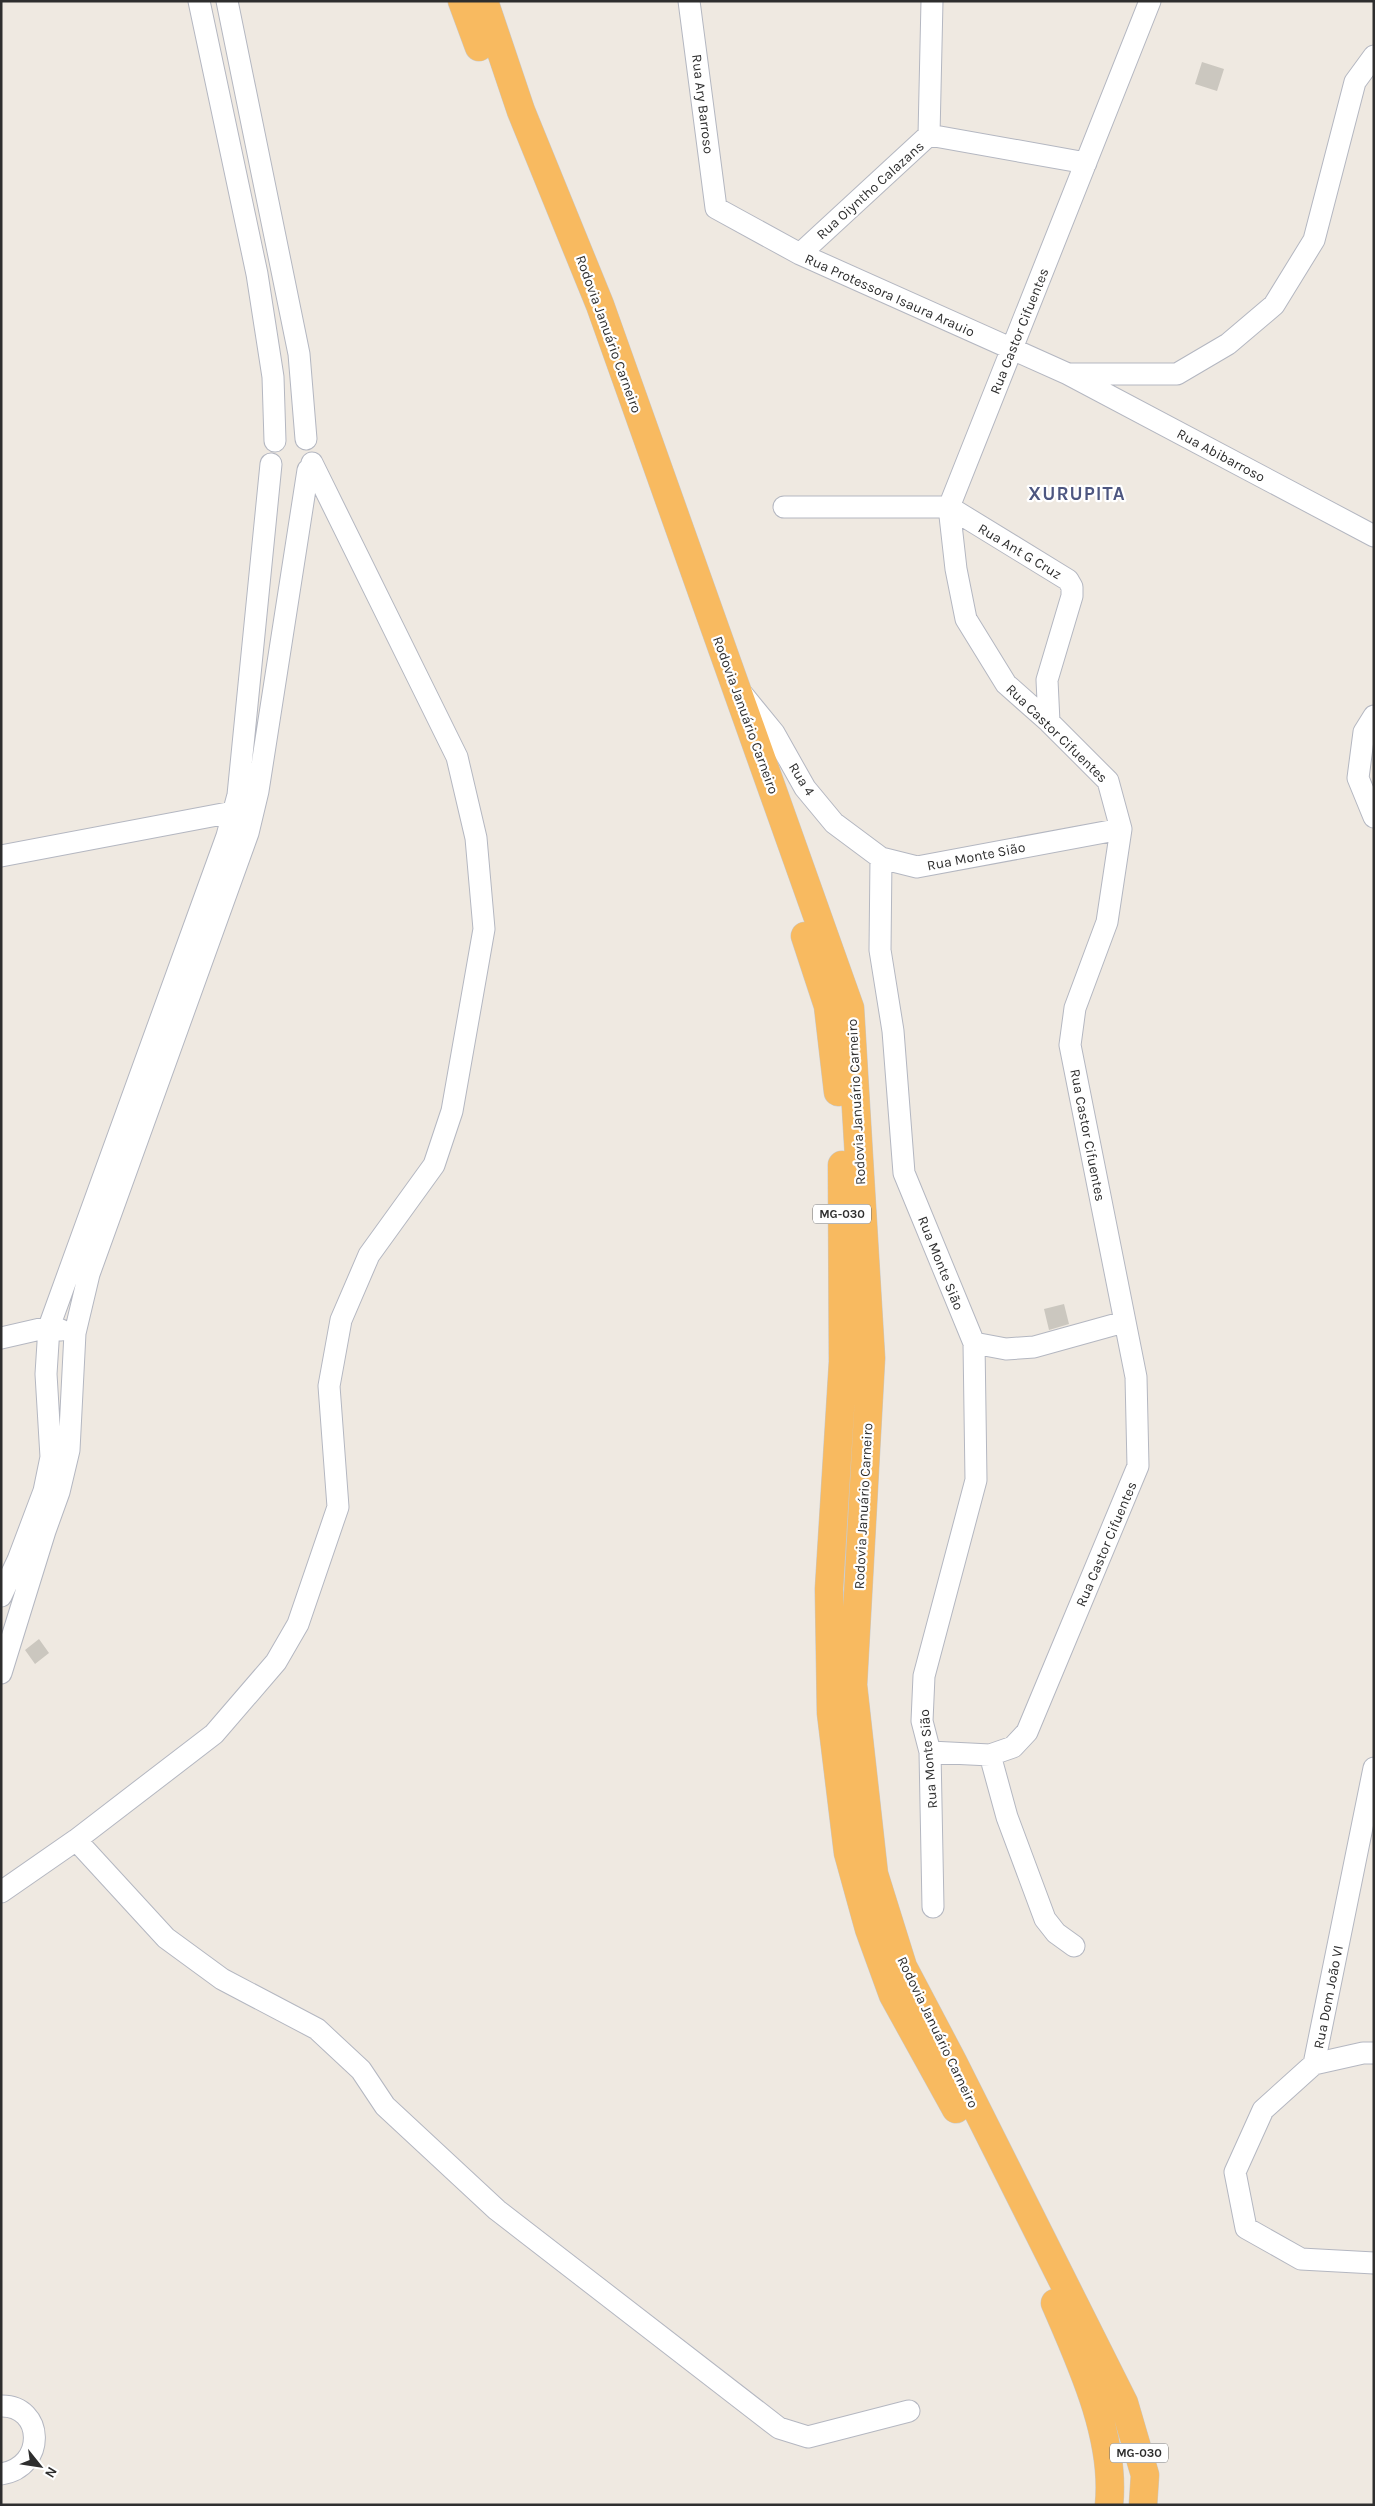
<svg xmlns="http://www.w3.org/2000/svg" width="1375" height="2506" viewBox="0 0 1375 2506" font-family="Karla,sans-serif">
  <rect width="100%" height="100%" fill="#efe9e1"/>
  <!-- building -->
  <path fill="#cbc7bf" d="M1202,62L1224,69L1217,91L1195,84Z
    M1064,1304L1069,1324L1049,1330L1044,1309Z
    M39,1639L49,1653L35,1664L25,1650Z"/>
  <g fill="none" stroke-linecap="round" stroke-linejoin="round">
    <!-- minor casing -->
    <g stroke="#b4b7c1" stroke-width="23">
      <path id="minor" d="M199,1L257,274L273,377L275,441
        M227,1L299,354L306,439
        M689,1L716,208L800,254L1068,374L1374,536
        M929,135L1086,163
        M800,254L929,135L932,1
        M1071,374H1177L1228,344L1274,305L1314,240L1355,82L1374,56
        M784,507H949L1068,580L1072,587V596L1047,680L1049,722
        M743,695L774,733L805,788L834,823L881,858L917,867L1121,829
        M1374,716L1364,732L1358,778L1374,817
        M1,856L233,812L244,818
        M881,858L880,950L893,1031L904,1173L974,1343L976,1480L924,1676L922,1721L930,1752L933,1907
        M1,1338L49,1327L61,1330
        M974,1343L1006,1349L1034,1347L1124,1322
        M1,1596L18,1560L44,1491L51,1457L46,1374L49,1327L227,836L238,795L271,464
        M1,1673L45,1531L59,1492L69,1450L75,1333L89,1274L248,833L258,791L308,470
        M930,1752L990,1755L1013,1747L1027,1732L1138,1466L1136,1377L1070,1045L1075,1008L1107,922L1121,829L1108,781L1049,722L1006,684L966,619L956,569L949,507L1150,1
        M990,1755L1007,1817L1045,1919L1056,1933L1074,1946
        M1374,1768L1314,2064L1263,2110L1235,2172L1246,2228L1301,2259L1374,2263
        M76,1840L166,1938L222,1979L317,2029L361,2070L385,2106L497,2210L779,2428L808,2437L909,2411
        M1,1892L76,1840L214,1734L276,1662L298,1624L338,1507L329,1386L341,1320L369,1255L434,1165L452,1111L484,929L476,838L457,757L312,463
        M1314,2064L1363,2053H1374
        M1,2406C44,2405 47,2467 1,2474"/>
    </g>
    <!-- trunk casing -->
    <g stroke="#c9c9c9" stroke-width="29">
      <path id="trunk" d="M462,1L479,47
        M484,1L521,111L600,305L850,1008L871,1358L853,1685L874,1874L903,1967L953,2062L1124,2403L1145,2475L1143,2505
        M805,936L828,1006L838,1092
        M842,1165L843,1362L829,1589L831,1713L848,1853L869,1929L893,1995L956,2109
        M1055,2303C1081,2363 1116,2438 1109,2505"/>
    </g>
    <!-- minor -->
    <use href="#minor" stroke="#fff" stroke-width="21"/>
    <!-- trunk -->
    <use href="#trunk" stroke="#f8ba60" stroke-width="28"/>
  </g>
  <g text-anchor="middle" stroke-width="4.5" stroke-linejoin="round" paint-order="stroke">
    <!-- shield labels -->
    <g fill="#fff" stroke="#6d6d6d" stroke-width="1">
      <rect x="813" y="1204.5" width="58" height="19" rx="4"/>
      <rect x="1110" y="2443.5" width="58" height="19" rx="4"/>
    </g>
    <g font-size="12" font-weight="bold" fill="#2e2e2e">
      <text x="842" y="1218">MG-030</text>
      <text x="1139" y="2457">MG-030</text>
    </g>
    <!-- street labels -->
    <g font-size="14" fill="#2e2e2e" stroke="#fff">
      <text transform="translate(703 104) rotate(83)" y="5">Rua Ary Barroso</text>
      <text transform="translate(870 190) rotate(-42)" y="5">Rua Oiyntho Calazans</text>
      <text transform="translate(890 295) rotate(24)" y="5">Rua Protessora Isaura Arauio</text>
      <text transform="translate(1019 331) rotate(-68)" y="5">Rua Castor Cifuentes</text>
      <text transform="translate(609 334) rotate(70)" y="5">Rodovia Januário Carneiro</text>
      <text transform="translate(1221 455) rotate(28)" y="5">Rua Abibarroso</text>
      <text transform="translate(1020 551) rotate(31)" y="5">Rua Ant G Cruz</text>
      <text transform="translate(746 715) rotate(70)" y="5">Rodovia Januário Carneiro</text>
      <text transform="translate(1057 733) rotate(44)" y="5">Rua Castor Cifuentes</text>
      <text transform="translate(802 779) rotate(58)" y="5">Rua 4</text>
      <text transform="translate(976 856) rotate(-11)" y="5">Rua Monte Sião</text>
      <text transform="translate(856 1102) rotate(-93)" y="5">Rodovia Januário Carneiro</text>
      <text transform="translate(1088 1135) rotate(79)" y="5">Rua Castor Cifuentes</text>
      <text transform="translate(941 1263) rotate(68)" y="5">Rua Monte Sião</text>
      <text transform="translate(863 1506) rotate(-87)" y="5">Rodovia Januário Carneiro</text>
      <text transform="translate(1106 1544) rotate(-67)" y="5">Rua Castor Cifuentes</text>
      <text transform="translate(928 1759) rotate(-95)" y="5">Rua Monte Sião</text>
      <text transform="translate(1328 1997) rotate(-79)" y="5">Rua Dom João VI</text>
      <text transform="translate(938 2032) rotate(64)" y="5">Rodovia Januário Carneiro</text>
    </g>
    <!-- district labels -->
    <g font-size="19" font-weight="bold" letter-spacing="1" fill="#4d5680" stroke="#fff">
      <text x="1077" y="500">XURUPITA</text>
    </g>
  </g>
  <!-- border -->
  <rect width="1375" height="2506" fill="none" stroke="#2e2e2e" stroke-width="5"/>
  <!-- north arrow -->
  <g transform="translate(40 2466) rotate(120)" stroke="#ffffff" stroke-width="4" paint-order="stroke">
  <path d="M0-4L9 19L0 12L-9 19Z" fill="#2e2e2e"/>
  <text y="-8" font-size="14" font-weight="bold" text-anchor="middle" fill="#2e2e2e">N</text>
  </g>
</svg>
